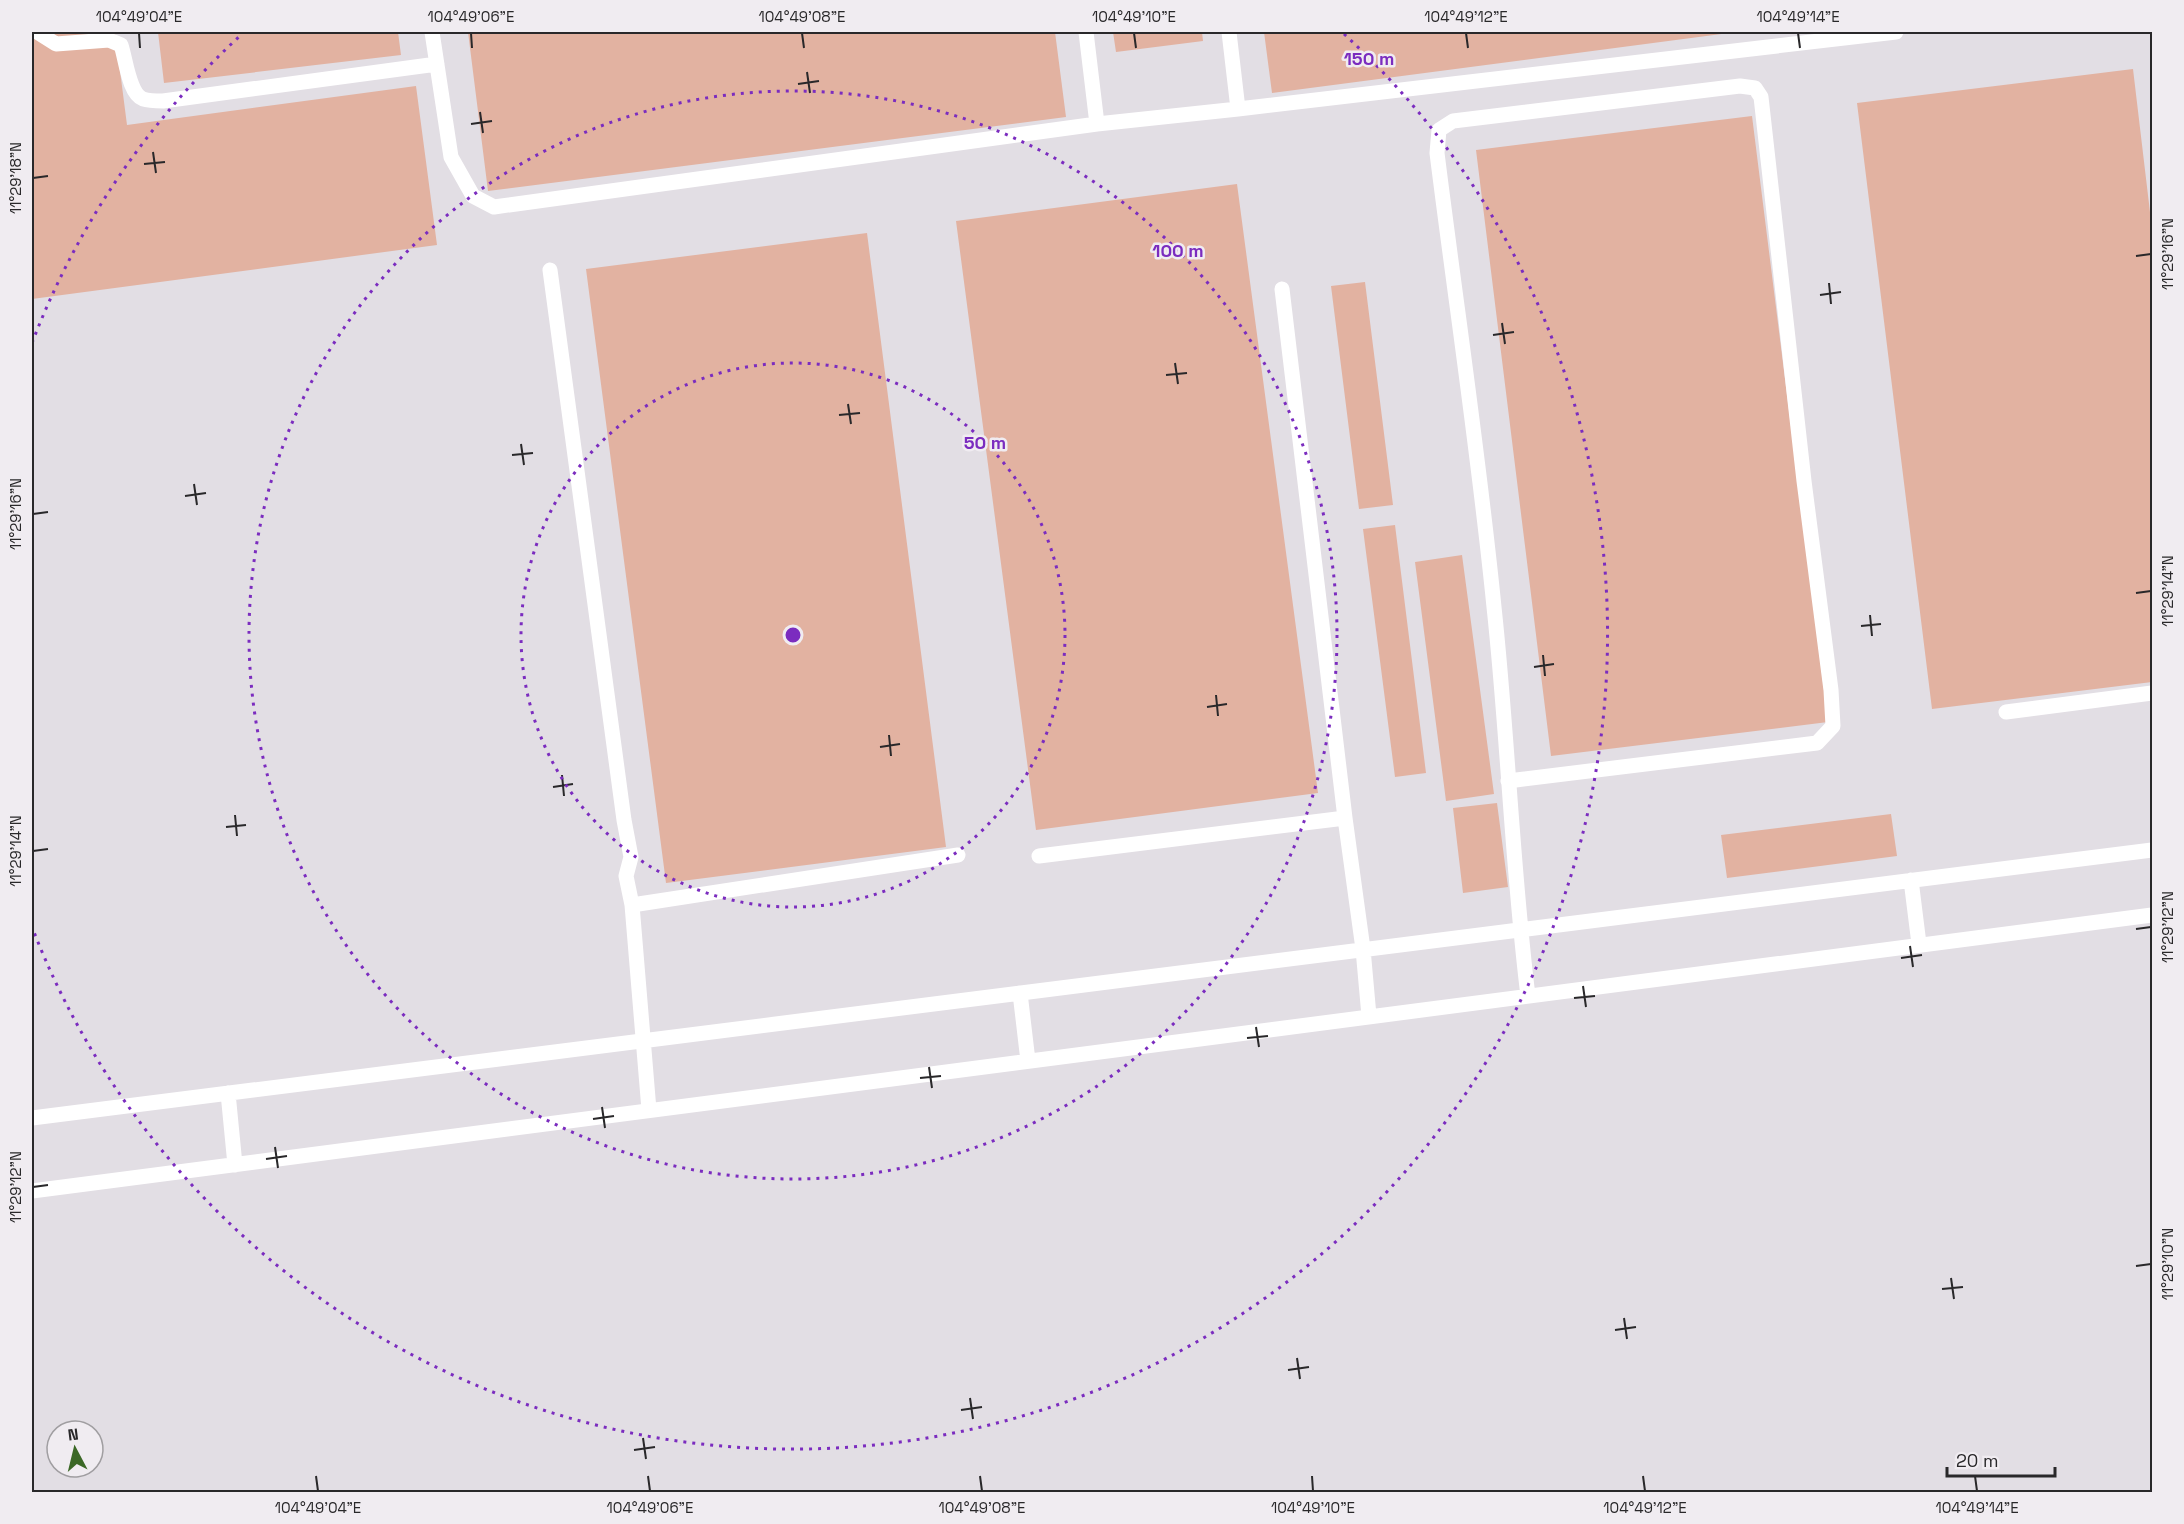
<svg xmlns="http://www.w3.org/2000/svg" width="2184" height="1524" viewBox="0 0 2184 1524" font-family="'Space Grotesk',sans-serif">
  <rect width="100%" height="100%" fill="#e2dee4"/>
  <!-- building -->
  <path fill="#e2b2a1" d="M32,32H115L127,125L416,86L437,245L32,299Z
    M158,32H398L401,55L164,83Z
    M468,32H1055L1066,117L488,191Z
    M1113,32H1202L1203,41L1116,52Z
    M1264,32H1729V33L1272,93Z
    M2133,69L2152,229V682L1932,709L1857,103Z
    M1752,116L1828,722L1551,756L1476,150Z
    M1237,184L1318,793L1036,830L956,221Z
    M867,233L946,847L666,883L586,269Z
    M1365,282L1393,505L1359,509L1331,286Z
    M1395,525L1426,773L1395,777L1363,529Z
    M1462,555L1494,794L1446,801L1415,562Z
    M1497,803L1508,887L1463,893L1453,808Z
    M1891,814L1897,856L1727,878L1721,835Z"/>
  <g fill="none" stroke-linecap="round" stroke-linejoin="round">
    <!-- service -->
    <path stroke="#fff" stroke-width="15" d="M37,32L56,44L109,40L121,45C126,60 129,94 143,99C149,101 157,101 163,101L437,64
      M432,32L451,157L473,196L494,207L1097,124L1238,109L1896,32
      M1086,32L1097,124
      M1229,32L1238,109
      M550,270L624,820L631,857L626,876L632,905L649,1110
      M1282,289L1345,818L1363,949L1369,1016
      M2006,712L2152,693
      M1508,781L1817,743L1833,726L1831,690L1804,481L1761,97L1755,88L1740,86L1453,121L1439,130L1437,153C1456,305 1479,456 1494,607C1508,737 1512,867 1528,996
      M1039,856L1345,818
      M1911,880L1919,944
      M632,905L958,855
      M1020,993L1028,1061
      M228,1093L235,1165
      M32,1118L2152,850
      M32,1191L2152,915"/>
  </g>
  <!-- ticks -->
  <path fill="none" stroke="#29282a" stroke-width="2" d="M139,33L140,48M471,33L472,48M802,33L804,48M1134,33L1136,48M1466,33L1468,48M1798,33L1800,48M807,72L810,93M798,84L819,81M480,112L483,133M471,124L492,121M153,152L156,173M144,164L165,162M33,178L48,176M2136,256L2151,254M1829,283L1831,304M1820,295L1841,292M1502,323L1505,344M1493,335L1514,332M1175,363L1178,384M1166,375L1187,373M848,404L851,424M839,415L860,413M521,444L524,465M512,455L533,453M194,484L197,505M185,496L206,493M33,514L48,512M2136,593L2151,591M1870,615L1872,636M1861,626L1881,624M1543,655L1545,676M1534,667L1554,664M1216,695L1218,716M1207,707L1227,704M889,735L891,756M880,747L900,744M562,775L564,796M553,787L573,784M235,815L237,836M226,827L246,825M33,851L48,849M2136,929L2151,927M1910,946L1913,967M1901,958L1922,955M1583,986L1586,1007M1574,998L1595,996M1256,1027L1259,1047M1247,1038L1268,1036M929,1067L932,1088M920,1078L941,1076M602,1107L605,1128M593,1119L614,1116M275,1147L278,1168M266,1159L287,1156M33,1187L48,1185M2136,1266L2151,1264M1951,1278L1954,1299M1942,1289L1963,1287M1624,1318L1627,1339M1615,1330L1636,1327M1297,1358L1300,1379M1288,1370L1309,1367M970,1398L973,1419M961,1410L982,1407M643,1438L646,1459M634,1450L655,1447M316,1476L318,1491M648,1476L650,1491M980,1476L982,1491M1312,1476L1313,1491M1643,1476L1645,1491M1975,1476L1977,1491"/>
  <!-- distance rings -->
  <g fill="none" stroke="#7b2cbf" stroke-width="3" stroke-dasharray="3 6">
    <circle cx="793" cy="635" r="272"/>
    <circle cx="793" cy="635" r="544"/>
    <path d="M32 343A815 815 0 0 1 242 34M1344 34A815 815 0 1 1 32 927"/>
  </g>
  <circle cx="793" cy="635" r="9" fill="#7b2cbf" stroke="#f0ecf1" stroke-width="3"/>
  <g font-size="18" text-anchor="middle" font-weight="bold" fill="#7b2cbf" stroke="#f0ecf1" stroke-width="5" stroke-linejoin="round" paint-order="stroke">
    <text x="1369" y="65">150 m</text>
    <text x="1178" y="257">100 m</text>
    <text x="985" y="449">50 m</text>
  </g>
  <!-- border -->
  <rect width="2184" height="1524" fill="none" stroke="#f0ecf1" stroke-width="66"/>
  <!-- north arrow -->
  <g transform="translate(75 1449) rotate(353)"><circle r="28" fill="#f0ecf1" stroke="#a09ea1" stroke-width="1.5"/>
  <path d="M0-4.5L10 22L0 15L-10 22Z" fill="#3b6826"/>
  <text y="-9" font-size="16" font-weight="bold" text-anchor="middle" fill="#29282a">N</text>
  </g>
  <!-- scale -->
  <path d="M1947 1467v9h108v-9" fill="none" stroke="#29282a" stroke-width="3"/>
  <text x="1956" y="1467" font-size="18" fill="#29282a" stroke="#f0ecf1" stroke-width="4.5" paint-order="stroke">20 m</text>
  <rect x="33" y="33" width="2118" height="1458" fill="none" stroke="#29282a" stroke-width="2"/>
  <g font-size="15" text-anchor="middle" fill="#29282a">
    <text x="139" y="22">104°49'04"E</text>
    <text x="471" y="22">104°49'06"E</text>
    <text x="802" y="22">104°49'08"E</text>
    <text x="1134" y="22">104°49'10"E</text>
    <text x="1466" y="22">104°49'12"E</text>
    <text x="1798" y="22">104°49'14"E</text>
    <text transform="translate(16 178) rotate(-90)" y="5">11°29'18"N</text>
    <text transform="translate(2168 254) rotate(-90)" y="5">11°29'16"N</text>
    <text transform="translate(16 514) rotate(-90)" y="5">11°29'16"N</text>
    <text transform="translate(2168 591) rotate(-90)" y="5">11°29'14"N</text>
    <text transform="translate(16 851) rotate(-90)" y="5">11°29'14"N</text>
    <text transform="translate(2168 927) rotate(-90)" y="5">11°29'12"N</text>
    <text transform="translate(16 1187) rotate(-90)" y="5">11°29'12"N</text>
    <text transform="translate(2168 1264) rotate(-90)" y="5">11°29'10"N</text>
    <text x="318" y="1513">104°49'04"E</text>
    <text x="650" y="1513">104°49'06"E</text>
    <text x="982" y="1513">104°49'08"E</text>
    <text x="1313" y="1513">104°49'10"E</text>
    <text x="1645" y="1513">104°49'12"E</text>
    <text x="1977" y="1513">104°49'14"E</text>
  </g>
</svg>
